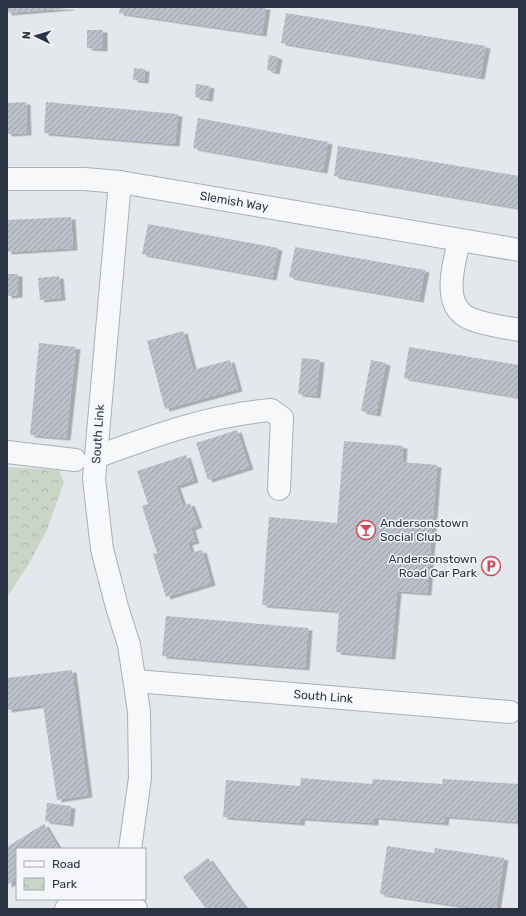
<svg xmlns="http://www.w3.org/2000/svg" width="526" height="916" viewBox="0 0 526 916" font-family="Rubik,sans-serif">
  <defs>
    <pattern id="park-crowns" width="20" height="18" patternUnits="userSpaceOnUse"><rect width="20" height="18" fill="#c9d6c5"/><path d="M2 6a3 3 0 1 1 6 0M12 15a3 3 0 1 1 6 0" fill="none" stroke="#adb8ab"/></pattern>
    <pattern id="building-hatch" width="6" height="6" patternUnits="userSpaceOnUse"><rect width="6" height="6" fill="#bbc0ca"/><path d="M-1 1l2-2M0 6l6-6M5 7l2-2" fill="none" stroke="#989da6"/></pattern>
    <filter id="shadow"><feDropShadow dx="4.5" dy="2.5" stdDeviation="0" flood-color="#0004"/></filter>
  </defs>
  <rect width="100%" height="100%" fill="#e4e7ec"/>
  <!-- park -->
  <path fill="url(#park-crowns)" d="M7,467L59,470L64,482L46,532L27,567L7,597Z"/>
  <!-- building -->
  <path fill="url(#building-hatch)" filter="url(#shadow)" d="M7,7H69V8L7,13Z
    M120,7H266L262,34L119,13Z
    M286,13L486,46L480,77L281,43Z
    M87,30H103V49L87,48Z
    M269,55L278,57L275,72L267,70Z
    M134,68L145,69L144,81L133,80Z
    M196,84L210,86L208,99L195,97Z
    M26,102L27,133L7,134V103Z
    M46,102L178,114L175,144L44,133Z
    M198,118L328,142L323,171L193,148Z
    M338,146L519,176V208L334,176Z
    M71,217L73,248L7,252V220Z
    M148,224L278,248L272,278L142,254Z
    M295,247L425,270L419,300L289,277Z
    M7,274H18V295L7,296Z
    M59,276L61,298L40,300L38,278Z
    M183,331L193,370L230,360L238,389L165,409L147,341Z
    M39,343L76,347L66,438L30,435Z
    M409,347L519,365V397L404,378Z
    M302,358L320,360L316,396L298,394Z
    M371,360L386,363L376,414L361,411Z
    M237,430L249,467L208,480L196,443Z
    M344,441L403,446L402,462L437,465L427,593L397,591L391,657L336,652L339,611L262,605L269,517L337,523Z
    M186,455L194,480L176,486L183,506L190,503L198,525L191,528L195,541L188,543L191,553L202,550L211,583L166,597L153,554L157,553L142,506L148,504L137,471Z
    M166,616L308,628L305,668L162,656Z
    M72,670L88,795L57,800L43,705L7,710V678Z
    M301,778L372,784L373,779L442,784L443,779L519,784V822L445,816L444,823L374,817V823L301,818L300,823L223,817L226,780L300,786Z
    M47,803L71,806L69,824L45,821Z
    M44,824L59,849H17V879L7,885V847Z
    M387,846L434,853L435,848L504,858L496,909H482L380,894Z
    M208,858L229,887L246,909H206L183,877Z"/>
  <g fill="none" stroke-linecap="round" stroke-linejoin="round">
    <!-- minor casing -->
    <g stroke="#a9aeb7" stroke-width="24">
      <g id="minor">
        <path id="s1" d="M7,179H84L120,182L519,250"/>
        <path d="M120,182L94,479L102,549L117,607L129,645L139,711L140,778L130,849"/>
        <path d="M459,241C454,264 440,307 471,319C486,325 503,327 519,330"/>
        <path d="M7,452L75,460"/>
        <path d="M96,457C153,436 210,415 271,410L282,418L279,489"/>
        <path id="s2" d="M136,681L510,712"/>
        <path d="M66,909C87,899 115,897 136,909"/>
      </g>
    </g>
    <!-- minor -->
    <use href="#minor" stroke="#f7f8fa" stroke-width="22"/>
  </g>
  <!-- icons -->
  <defs>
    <g id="bar-ring" transform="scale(1)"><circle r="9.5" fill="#f4f6f9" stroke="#d1495b" stroke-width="1.5"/><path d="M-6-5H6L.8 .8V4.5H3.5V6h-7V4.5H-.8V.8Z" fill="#d1495b"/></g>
    <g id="parking-ring" transform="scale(1)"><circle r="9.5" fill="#f4f6f9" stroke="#d1495b" stroke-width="1.5"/><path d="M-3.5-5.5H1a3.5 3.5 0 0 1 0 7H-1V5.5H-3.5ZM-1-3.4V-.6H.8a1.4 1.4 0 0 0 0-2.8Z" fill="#d1495b"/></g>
  </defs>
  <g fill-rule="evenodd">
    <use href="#bar-ring" x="366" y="530"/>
    <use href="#parking-ring" x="491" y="566"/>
  </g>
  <g text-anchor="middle" stroke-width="3" stroke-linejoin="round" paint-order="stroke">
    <!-- street labels -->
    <g font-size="12" fill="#2b3445" stroke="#f4f6f9">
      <text dy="4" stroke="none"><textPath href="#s1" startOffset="229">Slemish Way</textPath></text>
      <text transform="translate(98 434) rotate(-86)" y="4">South Link</text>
      <text dy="4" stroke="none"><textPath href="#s2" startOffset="188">South Link</textPath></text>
    </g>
    <!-- poi labels -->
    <g font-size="12" fill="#2b3445" stroke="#f4f6f9" text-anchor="start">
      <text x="380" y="527">Andersonstown<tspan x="380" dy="14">Social Club</tspan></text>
      <text x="477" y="563" text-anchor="end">Andersonstown<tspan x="477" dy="14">Road Car Park</tspan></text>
    </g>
  </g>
  <!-- border -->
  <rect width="526" height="916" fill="none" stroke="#2b3445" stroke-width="16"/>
  <!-- legend -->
  <rect x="16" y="848" width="130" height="52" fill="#f4f6f9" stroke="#a4a8b1"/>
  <rect x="24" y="861" width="20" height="6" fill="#f7f8fa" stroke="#a4a8b1"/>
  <text x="52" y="868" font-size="12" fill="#2b3445">Road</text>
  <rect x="24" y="878" width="20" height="12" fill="url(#park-crowns)" stroke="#a4a8b1"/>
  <text x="52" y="888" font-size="12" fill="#2b3445">Park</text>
  <!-- north arrow -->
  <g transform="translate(36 36) rotate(275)" stroke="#f4f6f9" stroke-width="3" paint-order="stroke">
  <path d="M0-3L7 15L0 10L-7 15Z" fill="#2b3445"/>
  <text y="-6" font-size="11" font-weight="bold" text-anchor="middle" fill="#2b3445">N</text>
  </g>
</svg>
